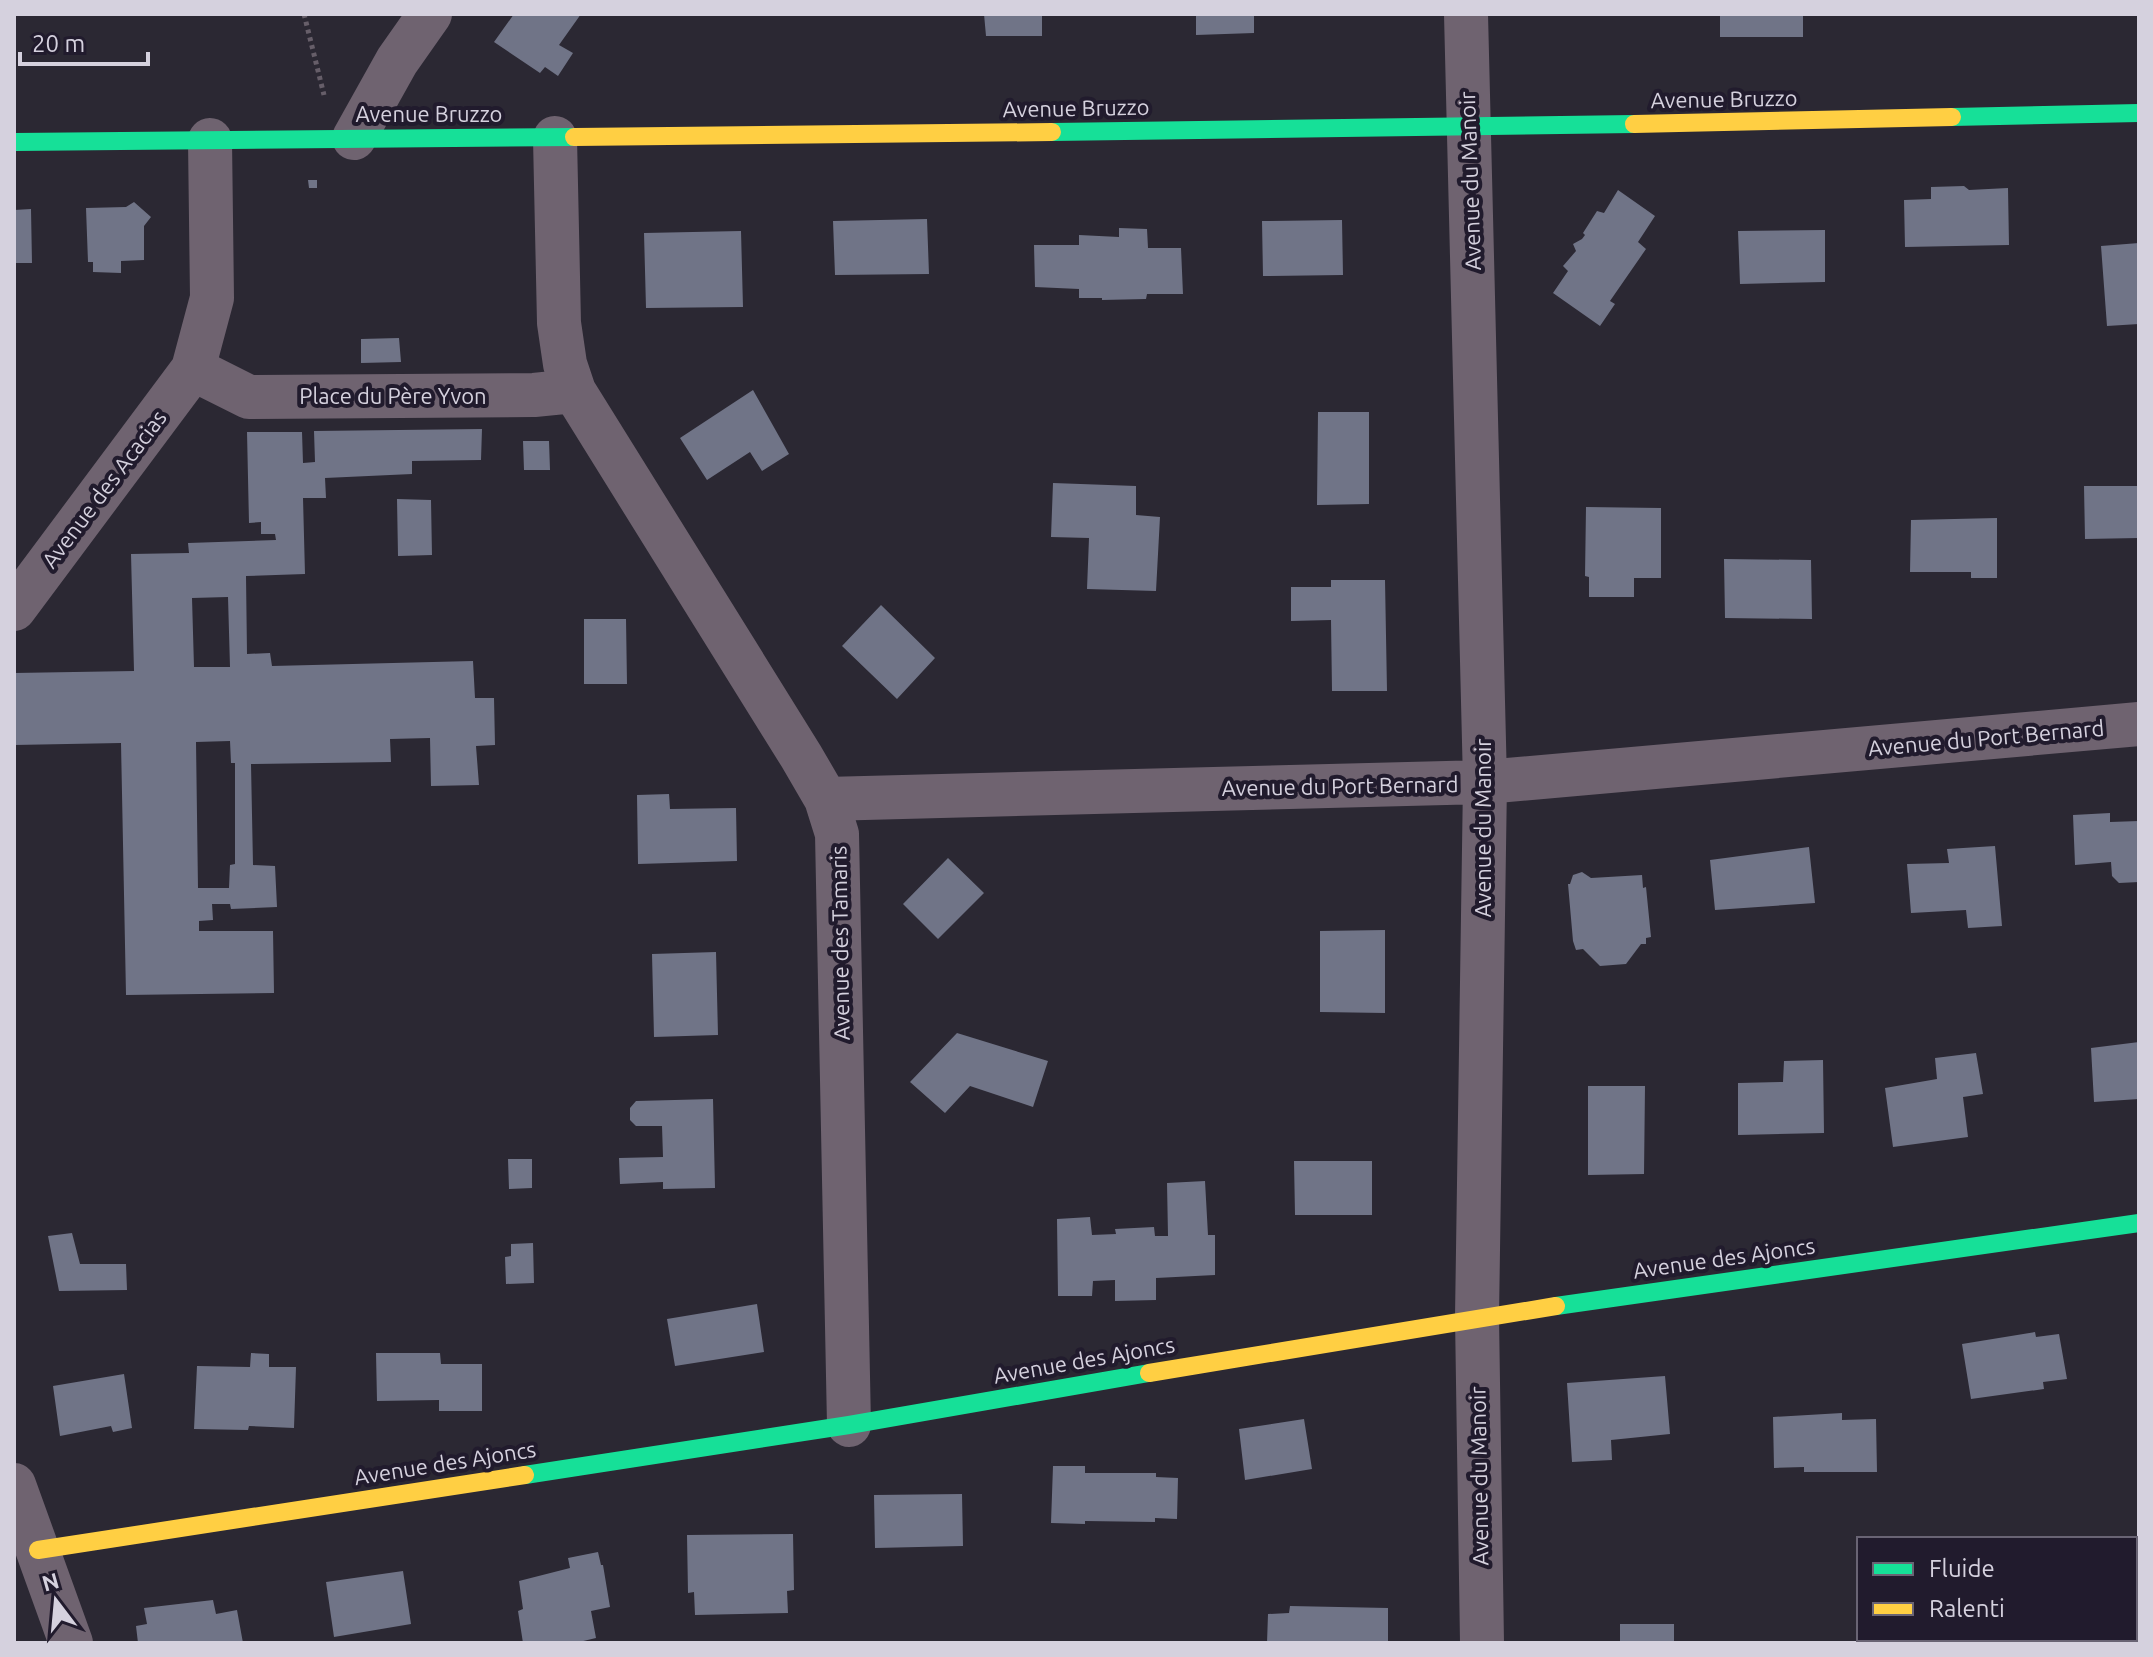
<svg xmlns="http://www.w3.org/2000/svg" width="2153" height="1657" viewBox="0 0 2153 1657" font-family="Ubuntu,sans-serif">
  <rect width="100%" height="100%" fill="#2b2833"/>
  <!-- building -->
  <path fill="#707487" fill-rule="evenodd" d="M514,14H581L559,45L573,53L558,76L545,67L540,73L494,42Z
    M984,14H1042V36H986Z
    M1196,14H1254V33L1196,35Z
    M1720,14H1803V37H1720Z
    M308,180H317V188H309Z
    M1964,186L1969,190L2008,188L2009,245L1905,247L1904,200L1931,199V187Z
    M1618,190L1655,216L1638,242L1646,249L1610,301L1615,304L1600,326L1553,293L1568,271L1563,266L1576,251L1573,244L1582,239L1585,235L1583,233L1597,211L1604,213Z
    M134,202L151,217L144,226V260L121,261V273L93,272V262H88L86,208L126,207Z
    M31,209L32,263H14V210Z
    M927,219L929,274L835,275L833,221Z
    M1342,220L1343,275L1263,276L1262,221Z
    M1119,228L1147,229L1148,248H1181L1183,294H1147L1146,299L1102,300V298H1079V289L1035,287L1034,245H1079V235L1119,237Z
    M1825,230V282L1740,284L1738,231Z
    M741,231L743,307L646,308L644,233Z
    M2139,243V324L2107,326L2101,246Z
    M399,338L401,362L361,363V339Z
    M753,390L789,454L762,471L750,452L707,480L680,438Z
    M1318,412H1369V504L1317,505Z
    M482,429L481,460L412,461V474L325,478L326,498H303L305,574L246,576L247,654L270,653L272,666L473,661L475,698H494L495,745L476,746L479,785L431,786L430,738L390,739L391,762L251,764L253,865L275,866L277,907L231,909L230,904H212L213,920L199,921V931H273L274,993L126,995L121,743L14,745V673L134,671L131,554L189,553L188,543L276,540L275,534H261V522L249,523L247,432H302L303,463L315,462L314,431ZM228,597L230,667H194L192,598ZM230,741L231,763H235V864L230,865L229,888H198L196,742Z
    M523,441H549L550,470H524Z
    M1053,483L1136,486V515L1160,517L1156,591L1087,589L1089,538L1051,537Z
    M2084,486H2139V538L2085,539Z
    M397,499L431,500L432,555L398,556Z
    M1586,507L1661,508V578H1634V597H1589V577L1585,576Z
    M1997,518V578H1971V572H1910L1911,520Z
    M1724,559L1811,560L1812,619L1725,618Z
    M1331,580H1385L1387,691H1332L1331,620L1291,621V587H1331Z
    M881,605L935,658L897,699L842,646Z
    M584,619H626L627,684H584Z
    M669,794L670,809L736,808L737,861L638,864L637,795Z
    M2110,813V822L2139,821V882L2119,883L2112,876L2111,862L2075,865L2073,815Z
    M1995,846L2002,926L1968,928L1966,910L1911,913L1907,864L1949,863L1947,849Z
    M1809,847L1815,903L1715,910L1710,860Z
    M948,858L984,893L938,939L903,904Z
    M1582,872L1591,878L1642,875L1643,888L1646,887L1651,937L1646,938V944H1641L1626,964L1600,966L1583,949L1576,950L1573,941L1568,884H1570L1573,875Z
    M1385,930V1013L1320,1012V931Z
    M716,952L718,1035L654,1037L652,954Z
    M957,1033L1048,1061L1033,1107L970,1086L945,1113L910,1082Z
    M2139,1042V1099L2094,1102L2091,1048Z
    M1976,1053L1983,1094L1963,1097L1968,1137L1893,1147L1885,1088L1937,1079L1935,1058Z
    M1823,1060L1824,1133L1738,1135V1083L1783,1082L1784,1061Z
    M1588,1086H1645L1644,1174L1588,1175Z
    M713,1099L715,1188L663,1189V1182L620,1184L619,1158L663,1157L662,1126H636L630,1120V1108L636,1101Z
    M508,1159H532V1188L509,1189Z
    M1294,1161H1372V1215H1295Z
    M1205,1181L1208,1235H1215V1275L1156,1278V1300L1115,1301V1280L1093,1281L1092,1296H1058L1057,1219L1090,1217L1092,1235L1116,1234L1115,1229L1154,1227L1155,1236H1168L1167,1183Z
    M72,1233L80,1264H126L127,1290L59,1291L48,1236Z
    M533,1243L534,1283L506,1284L505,1257L511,1256V1244Z
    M757,1304L764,1352L675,1366L667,1319Z
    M2035,1332L2036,1337L2059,1334L2067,1379L2043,1382L2044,1389L1971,1399L1962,1344Z
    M251,1353L269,1354V1367H296L294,1428L249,1426L248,1430L194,1429L197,1366L250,1367Z
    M376,1353H440L441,1364H482V1411H439V1400L377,1401Z
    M124,1374L132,1428L113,1432L111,1426L60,1436L53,1386Z
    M1665,1376L1670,1434L1611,1440L1612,1460L1572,1462L1567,1383Z
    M1842,1413V1420L1876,1419L1877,1472H1804V1467L1774,1468L1773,1417Z
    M1304,1419L1312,1469L1245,1480L1239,1429Z
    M1053,1466H1085V1473H1156V1477L1178,1478L1177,1519L1155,1518V1522L1085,1521V1524L1051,1523Z
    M962,1494L963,1546L875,1548L874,1495Z
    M793,1534L794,1590L787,1591L788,1613L695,1615L694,1592L688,1593L687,1535Z
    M598,1552L601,1565H603L610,1607L591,1611L596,1638L575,1643H523L518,1611L523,1609L519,1581L570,1568L568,1558Z
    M403,1571L411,1624L334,1637L326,1582Z
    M213,1600L216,1614L237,1610L243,1643H138L136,1626L147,1624L144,1608Z
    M1290,1606L1388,1608V1643H1267L1268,1614L1289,1613Z
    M1620,1624H1674V1643H1620Z"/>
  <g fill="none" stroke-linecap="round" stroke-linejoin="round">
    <!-- path -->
    <path stroke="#665e69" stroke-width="5" stroke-dasharray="4 4" stroke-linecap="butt" d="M304,14L324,95"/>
    <!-- street -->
    <path stroke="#6f6370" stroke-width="44" d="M1466,14L1485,782L1477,1317L1482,1643
      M354,138L397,61L430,14
      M210,140L212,298L193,369L249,397L534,395L574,391L565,364L559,323L555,138
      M574,391L801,756L826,799L837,834L849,1425
      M14,609L193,369
      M826,799L1485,782L2139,724
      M14,1485L71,1643"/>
    <!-- fast -->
    <path stroke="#16e098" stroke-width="18" d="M1952,117L2139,113
      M1052,132L1634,124
      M14,142L574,137
      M1556,1306L2139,1223
      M525,1475L849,1425L1149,1373"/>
    <!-- slow -->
    <path stroke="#ffcf43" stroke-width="18" d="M1634,124L1952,117
      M574,137L1052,132
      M1149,1373L1556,1306
      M38,1550L525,1475"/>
  </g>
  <g text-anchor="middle" stroke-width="8" stroke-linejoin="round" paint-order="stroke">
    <!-- street labels -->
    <g font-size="22" fill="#d5d1de" stroke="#211b2d">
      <text transform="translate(1724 99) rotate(-1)" y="8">Avenue Bruzzo</text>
      <text transform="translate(1076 108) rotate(-1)" y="8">Avenue Bruzzo</text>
      <text x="429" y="122">Avenue Bruzzo</text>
      <text transform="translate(1470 181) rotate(-92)" y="8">Avenue du Manoir</text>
      <text x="393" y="404">Place du Père Yvon</text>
      <text transform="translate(104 489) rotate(-53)" y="8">Avenue des Acacias</text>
      <text transform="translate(1986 738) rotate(-5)" y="8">Avenue du Port Bernard</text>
      <text transform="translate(1340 786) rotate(-1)" y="8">Avenue du Port Bernard</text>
      <text transform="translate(1483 828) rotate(-90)" y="8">Avenue du Manoir</text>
      <text transform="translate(840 943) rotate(-91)" y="8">Avenue des Tamaris</text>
      <text transform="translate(1724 1258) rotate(-8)" y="8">Avenue des Ajoncs</text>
      <text transform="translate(1084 1360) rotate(-10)" y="8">Avenue des Ajoncs</text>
      <text transform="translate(445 1463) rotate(-9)" y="8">Avenue des Ajoncs</text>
      <text transform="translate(1479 1476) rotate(-91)" y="8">Avenue du Manoir</text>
    </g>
  </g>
  <!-- border -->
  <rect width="2153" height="1657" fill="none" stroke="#d5d1de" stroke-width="32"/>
  <!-- legend -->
  <rect x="1857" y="1537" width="280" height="104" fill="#211b2d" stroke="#696474" stroke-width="2"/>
  <rect x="1873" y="1563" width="40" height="12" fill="#16e098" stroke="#696474" stroke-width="2"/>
  <text x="1929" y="1577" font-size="24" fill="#d5d1de">Fluide</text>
  <rect x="1873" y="1603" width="40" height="12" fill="#ffcf43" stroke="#696474" stroke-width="2"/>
  <text x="1929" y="1617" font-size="24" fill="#d5d1de">Ralenti</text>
  <!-- north arrow -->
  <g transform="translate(56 1601) rotate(344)" stroke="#211b2d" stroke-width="6" paint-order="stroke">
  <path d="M0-6L14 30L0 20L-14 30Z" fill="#d5d1de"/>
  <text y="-12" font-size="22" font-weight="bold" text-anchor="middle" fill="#d5d1de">N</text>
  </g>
  <!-- scale -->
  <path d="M20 52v12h128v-12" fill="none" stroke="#d5d1de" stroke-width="4"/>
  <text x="32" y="52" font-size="24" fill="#d5d1de" stroke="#211b2d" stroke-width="6" paint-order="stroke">20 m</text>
</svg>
